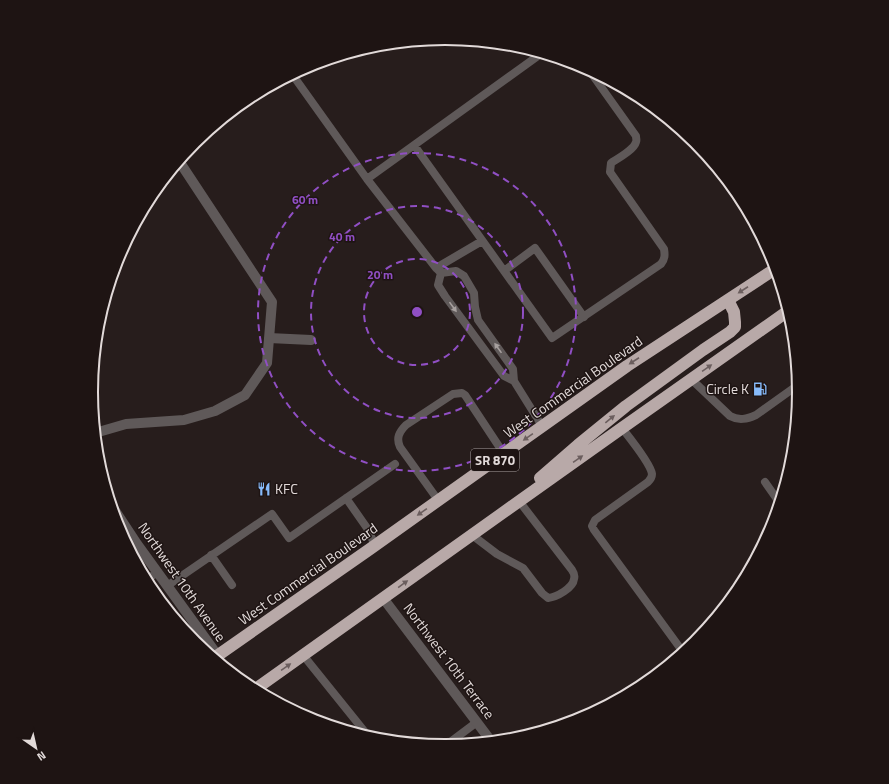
<svg xmlns="http://www.w3.org/2000/svg" width="889" height="784" viewBox="0 0 889 784" font-family="'Titillium Web',sans-serif">
  <rect width="100%" height="100%" fill="#271d1c"/>
  <g fill="none" stroke-linecap="round" stroke-linejoin="round">
    <!-- lane -->
    <path stroke="#5f5959" stroke-width="8" d="M292,74L367,179L436,268L441,273
      M414,145L552,338L661,264C665,259 665,255 664,249L610,172L611,163C617,159 634,150 636,142C637,140 636,139 636,136L589,70
      M367,179L542,53
      M436,268L482,241
      M504,271L535,248L584,317
      M441,273L456,271L464,276L474,293L475,307L478,320L513,369L514,381L542,426
      M441,273L438,285L445,296L504,376L514,381
      M691,379L730,416C739,421 747,419 756,415L798,385
      M622,428C629,437 651,464 652,474C652,478 650,480 648,482L595,520L592,526L594,530L683,652
      M765,482L779,502
      M346,498L367,528L375,545
      M438,500L400,447C396,438 399,432 406,425L453,394L462,393L465,395L504,454
      M472,535L497,554L523,568L542,593L548,598C557,597 573,588 574,579C575,576 574,573 572,570L519,501
      M211,555L232,585
      M146,581L157,572
      M167,586L272,514L289,538L395,464
      M303,655L369,737
      M445,746L477,722"/>
    <!-- street -->
    <path stroke="#5f5959" stroke-width="10" d="M269,338L311,340
      M95,433L126,424L184,420L215,411L245,395L267,363L272,302L179,161
      M110,503L137,544L218,656
      M383,598L491,741"/>
    <!-- highway -->
    <path stroke="#b8a9a8" stroke-width="12" d="M540,478L578,445L626,406L703,350L730,332L735,327V322L734,312L728,300
      M214,658L370,549L627,366L775,269
      M254,690L622,428L788,311"/>
  </g>
  <!-- one-way arrows -->
  <defs><path id="oneway-solid" d="M-6-.8H1V-3.2L6.5 0L1 3.2V.8H-6Z"/></defs>
  <g fill="#6b5e5e">
    <use href="#oneway-solid" transform="translate(743 290) rotate(147)"/>
    <use href="#oneway-solid" transform="translate(634 361) rotate(147)"/>
    <use href="#oneway-solid" transform="translate(707 368) rotate(-35)"/>
    <use href="#oneway-solid" transform="translate(610 419) rotate(-39)"/>
    <use href="#oneway-solid" transform="translate(528 437) rotate(145)"/>
    <use href="#oneway-solid" transform="translate(578 459) rotate(-35)"/>
    <use href="#oneway-solid" transform="translate(422 512) rotate(145)"/>
    <use href="#oneway-solid" transform="translate(403 584) rotate(-36)"/>
    <use href="#oneway-solid" transform="translate(286 667) rotate(-35)"/>
  </g>
  <g fill="#a7a09f">
    <use href="#oneway-solid" transform="translate(453 307) rotate(54)"/>
    <use href="#oneway-solid" transform="translate(498 348) rotate(-125)"/>
  </g>
  <!-- distance rings -->
  <g fill="none" stroke="#904fc4" stroke-width="2" stroke-dasharray="7 5">
    <circle cx="417" cy="312" r="53"/>
    <circle cx="417" cy="312" r="106"/>
    <circle cx="417" cy="312" r="159"/>
  </g>
  <!-- icons -->
  <defs>
    <g id="fuel-bare" transform="scale(1.08)"><path d="M-5.5-6h7V0h2V4h1.3V-2.5L3-4.5l.8-.8L6-3V5H2.5V1h-1V6h-7ZM-4.2-4.7v3.2H.2V-4.7Z" fill="#87bbfb" stroke="#1e1413" stroke-width="2.5" paint-order="stroke"/></g>
    <g id="restaurant-bare" transform="scale(1.08)"><path d="M-5-6h1v4h1v-4h1v4h1v-4h1v5L-1.5 .5V6h-2V.5L-5-1ZM5-6V6H3V1.5H1.5Q1.5-4 5-6Z" fill="#87bbfb" stroke="#1e1413" stroke-width="2.5" paint-order="stroke"/></g>
  </defs>
  <g fill-rule="evenodd">
    <use href="#fuel-bare" x="760" y="389"/>
    <use href="#restaurant-bare" x="264" y="489"/>
  </g>
  <g text-anchor="middle" stroke-width="3" stroke-linejoin="round" paint-order="stroke">
    <!-- shield labels -->
    <rect fill="#1e1413" stroke="#a79f9e" stroke-width="1" x="471" y="449" width="48" height="22" rx="3"/>
    <g font-size="13" font-weight="bold" fill="#e2dad9">
      <text x="495" y="465">SR 870</text>
    </g>
    <!-- street labels -->
    <g font-size="14" fill="#e2dad9" stroke="#1e1413">
      <text transform="translate(573 387) rotate(-35)" y="5">West Commercial Boulevard</text>
      <text transform="translate(308 574) rotate(-35)" y="5">West Commercial Boulevard</text>
      <text transform="translate(182 582) rotate(55)" y="5">Northwest 10th Avenue</text>
      <text transform="translate(449 661) rotate(53)" y="5">Northwest 10th Terrace</text>
    </g>
    <!-- poi labels -->
    <g font-size="14" fill="#e2dad9" stroke="#1e1413" text-anchor="end">
      <text x="749" y="394">Circle K</text>
      <text x="275" y="494" text-anchor="start">KFC</text>
    </g>
  </g>
  <!-- crop -->
  <path d="M0 0H889V784H0ZM98 392a347 347 0 1 1 694 0a347 347 0 1 1-694 0Z" fill="#1e1413" fill-rule="evenodd"/>
  <path fill="none" stroke="#e2dad9" stroke-width="2" d="M98 392a347 347 0 1 1 694 0a347 347 0 1 1-694 0Z"/>
  <circle cx="417" cy="312" r="6" fill="#904fc4" stroke="#1e1413" stroke-width="2"/>
  <g font-size="12" text-anchor="middle" font-weight="bold" fill="#904fc4" stroke="#1e1413" stroke-width="3" stroke-linejoin="round" paint-order="stroke">
    <text x="305" y="204">60 m</text>
    <text x="342" y="241">40 m</text>
    <text x="380" y="279">20 m</text>
  </g>
  <!-- north arrow -->
  <g transform="translate(36 748) rotate(146)" stroke="#1e1413" stroke-width="3" paint-order="stroke">
  <path d="M0-3L7 15L0 10L-7 15Z" fill="#e2dad9"/>
  <text y="-6" font-size="11" font-weight="bold" text-anchor="middle" fill="#e2dad9">N</text>
  </g>
</svg>
